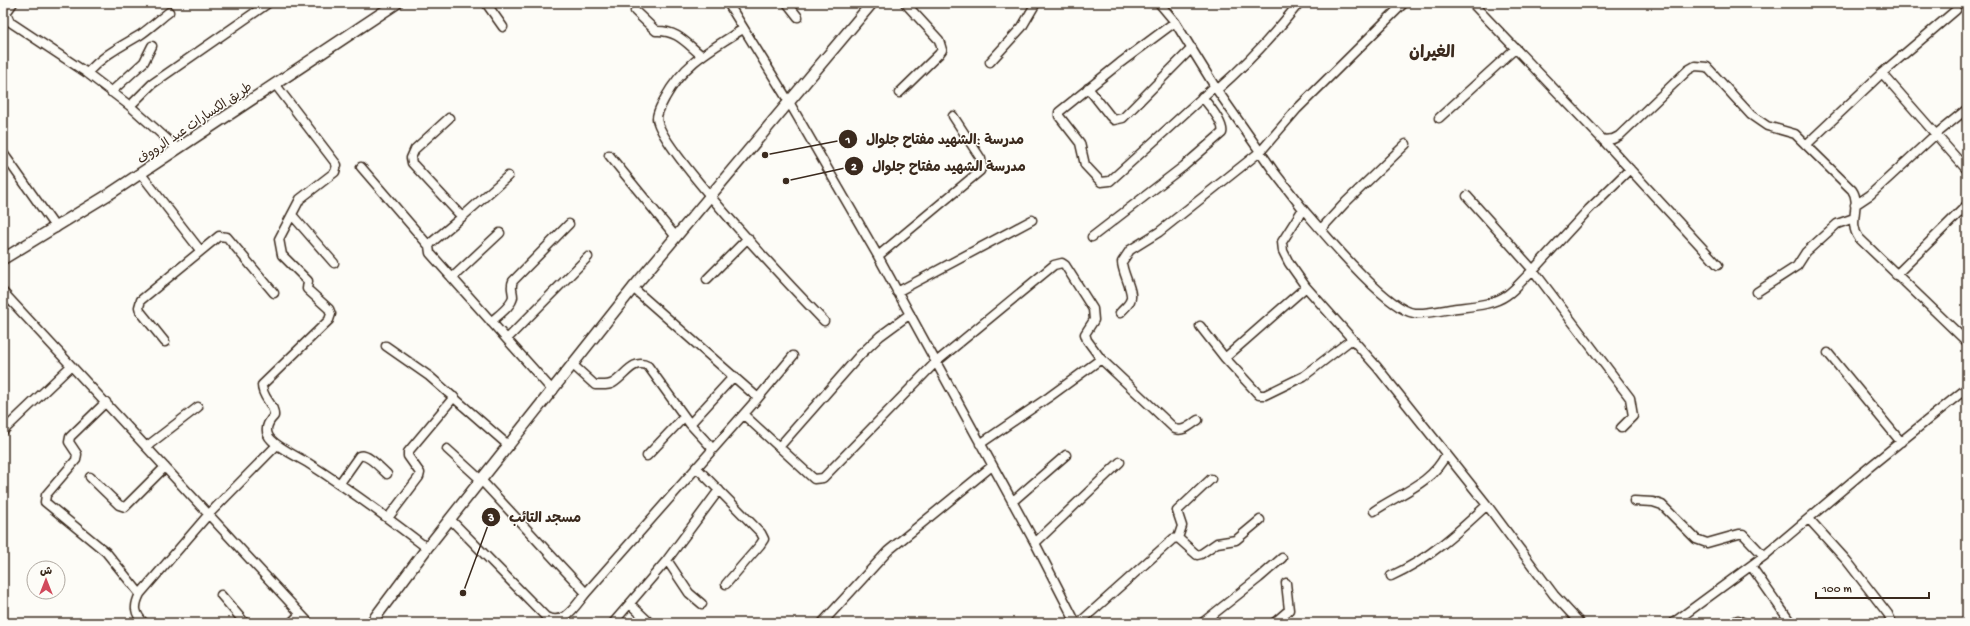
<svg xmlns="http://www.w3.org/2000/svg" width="1970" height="626" viewBox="0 0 1970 626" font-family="'Gochi Hand','Playpen Sans Arabic',sans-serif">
  <rect width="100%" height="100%" fill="#fdfcf7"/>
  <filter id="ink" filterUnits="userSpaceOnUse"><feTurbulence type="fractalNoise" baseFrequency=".025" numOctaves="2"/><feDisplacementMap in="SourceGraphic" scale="8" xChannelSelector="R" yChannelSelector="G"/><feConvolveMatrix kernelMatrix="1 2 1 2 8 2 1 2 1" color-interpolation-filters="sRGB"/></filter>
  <g filter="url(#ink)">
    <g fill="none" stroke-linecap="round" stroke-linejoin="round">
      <!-- minor casing -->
      <g stroke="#3b2a1e" stroke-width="11">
        <path id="minor" d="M13,3L6,13L10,22L87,73L130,106L178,149
          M486,3L503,27
          M728,3L789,102L878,256L1035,543L1076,623
          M787,3L798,17
          M1159,3L1175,22L1217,90L1275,173L1303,209L1282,242L1283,251L1289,263L1306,287L1377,367L1487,505L1554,595L1580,623
          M1472,3L1603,140L1613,139L1619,136L1688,70L1695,66L1707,67L1751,115L1767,126L1795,134L1852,190C1862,204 1847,222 1859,238L1967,342
          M635,11L656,31C677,30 686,43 701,55
          M1175,22L1120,63L1059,112V116L1080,143L1085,165L1101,182L1110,181L1215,86
          M743,29C710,50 684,63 665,98C662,104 657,112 657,118C657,146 797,293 824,321
          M990,62L1022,27L1036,3
          M87,73C105,54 118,48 140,35C150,28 160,19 169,12
          M1882,73L1967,170
          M275,84L337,165L335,172L300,199L279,239L282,255L308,281L307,289L329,309L331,314L329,320L262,385C262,399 275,404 274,416C269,421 265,428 268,435C272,445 298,457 308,463C349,489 388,518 427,548
          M1088,88L1110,116L1114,120L1123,118L1192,48
          M1217,90C1248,63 1274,35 1299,3
          M111,92L144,62L152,46
          M899,93L939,54L942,50L939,40L905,3
          M130,106L152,84L267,4
          M449,118L415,149L411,158L412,163L462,217L432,242L429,246L430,253L553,391
          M1439,118L1516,48
          M1603,140L1718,265
          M1806,145L1882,73L1956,10
          M3,153L56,228
          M609,155L676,237
          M361,167L429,246
          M141,174L200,250
          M1855,205L1870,195L1935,135L1967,109
          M1303,209C1323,232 1386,309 1414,313C1428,314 1443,310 1457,308C1473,306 1493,305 1507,295C1516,289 1524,278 1533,270L1467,196
          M292,215L334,263
          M462,217L508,176
          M1321,229L1346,202L1406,144
          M1092,237L1184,166L1222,133C1225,124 1208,104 1202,97
          M878,256L980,171L982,166L981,159L953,116
          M1896,275L1967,205
          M452,278L500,233
          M707,279L748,238
          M633,288L758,398L793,356
          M3,292L309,623
          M897,292L1032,220
          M1757,292L1797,266L1806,252L1837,224L1854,218
          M1120,313C1123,309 1128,306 1130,301C1135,293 1122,273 1122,262L1130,250L1159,232L1261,151L1297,109L1404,3
          M491,322C497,316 512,306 513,297C513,291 510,287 513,281L569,224
          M1200,326L1225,358L1259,395H1265L1304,376L1352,339
          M507,339L588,257
          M165,342L140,311L139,307L141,300L219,236L227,237L274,293
          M386,346L429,376L508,445
          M1828,353L1901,442
          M1225,358L1306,287
          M573,365L595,385C601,385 608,386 613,383C625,376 633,358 648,366L690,424L713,449
          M106,402L70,437L69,442L77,454L76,460L46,495L45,502L106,552L140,594
          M744,415L814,479L823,478L935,363L1054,265L1062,263L1065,265L1093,309L1094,320L1085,334L1087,340L1101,359L1175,429C1184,432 1190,425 1198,420
          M690,424L734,376
          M1621,428L1633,416L1630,398L1533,270L1589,209L1630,169
          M3,431L71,366
          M980,444L1049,397L1101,359
          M146,447L198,407
          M779,447L860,355L880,336L910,314
          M447,449L481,480L586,593
          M647,456L684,417
          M696,467L761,533L764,539L760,545L726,584
          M90,477L119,505L125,507L165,467
          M340,483L359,456C368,453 380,468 387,474
          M1634,501L1653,502L1662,505L1696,539L1707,543L1739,534H1743L1764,556
          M1012,502L1066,455
          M1374,511C1399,494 1433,483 1446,454
          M388,518L419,477L420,473L408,456V452L454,397
          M1809,519L1847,561L1888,614L1892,623
          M451,520L546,617C565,626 575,606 586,593L758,398
          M1178,538L1182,526L1177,511L1211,479
          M1035,543L1120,462
          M667,560L689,593L702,604
          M1751,566L1791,623
          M1391,576C1429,559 1457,533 1487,505
          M221,595L245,623
          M630,604L650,623
          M144,623C134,613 134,606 140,594L208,515L277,445
          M291,623L300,614
          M613,623L667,560L719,490
          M822,623L888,551L992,466
          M1079,623L1173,539L1178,538L1197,555L1201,554L1217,543L1236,540L1260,520
          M1202,623L1259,578L1282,558
          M1274,623L1289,610L1286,583
          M1673,623L1764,556L1867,469L1967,388
          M1732,623L1738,620L1744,623"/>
      </g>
      <!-- major casing -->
      <g stroke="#3b2a1e" stroke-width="13">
        <path id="major" d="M3,259L111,193L397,3
          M371,623L427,548L633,288L872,3"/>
      </g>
      <!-- minor -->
      <use href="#minor" stroke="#fdfcf7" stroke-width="8"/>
      <!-- major -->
      <use href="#major" stroke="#fdfcf7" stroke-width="10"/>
    </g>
  </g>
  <g text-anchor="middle" stroke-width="3" stroke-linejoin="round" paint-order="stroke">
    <!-- street labels -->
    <g font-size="13" fill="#3b2a1e" stroke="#fdfcf7">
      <text transform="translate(194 122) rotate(-34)" y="5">طريق الكسارات عبد الرووف</text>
    </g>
    <!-- district labels -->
    <g font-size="17" font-weight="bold" fill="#3b2a1e" stroke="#fdfcf7">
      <text x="1432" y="57">الغيران</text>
    </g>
  </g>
  <!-- callouts -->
  <path fill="none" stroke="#3b2a1e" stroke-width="1.5" d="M765 155L848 139M786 181L854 166M463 593L491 517"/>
  <g fill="#3b2a1e" stroke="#fdfcf7" stroke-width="1.5">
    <circle cx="765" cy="155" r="4"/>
    <circle cx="786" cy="181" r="4"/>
    <circle cx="463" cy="593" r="4"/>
    <circle cx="848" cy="139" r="10"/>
    <circle cx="854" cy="166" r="10"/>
    <circle cx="491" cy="517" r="10"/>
  </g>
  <g font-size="12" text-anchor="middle" font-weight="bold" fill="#fff">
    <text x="848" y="143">1</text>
    <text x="854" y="170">2</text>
    <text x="491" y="521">3</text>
  </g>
  <g font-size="14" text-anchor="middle" font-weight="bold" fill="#3b2a1e" stroke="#fdfcf7" stroke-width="3" stroke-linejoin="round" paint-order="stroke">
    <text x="945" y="144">مدرسة :الشهيد مفتاح جلوال</text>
    <text x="949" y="171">مدرسة الشهيد مفتاح جلوال</text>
    <text x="545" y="522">مسجد التائب</text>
  </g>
  <!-- margin -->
  <rect width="1970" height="626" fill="none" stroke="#fdfcf7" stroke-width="16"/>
  <rect x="8" y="8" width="1954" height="610" fill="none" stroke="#3b2a1e" stroke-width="1.5" filter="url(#ink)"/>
  <!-- north arrow -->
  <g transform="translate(46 580)"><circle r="19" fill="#fdfcf7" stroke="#afa8a0"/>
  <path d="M0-3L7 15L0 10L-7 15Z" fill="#d1495b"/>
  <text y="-6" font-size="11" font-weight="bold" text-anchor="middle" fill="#3b2a1e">ش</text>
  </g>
  <!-- scale -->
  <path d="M1816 592v6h113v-6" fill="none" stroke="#3b2a1e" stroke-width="2"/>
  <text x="1822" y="592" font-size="12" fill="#3b2a1e" stroke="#fdfcf7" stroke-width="3" paint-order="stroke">100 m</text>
</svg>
